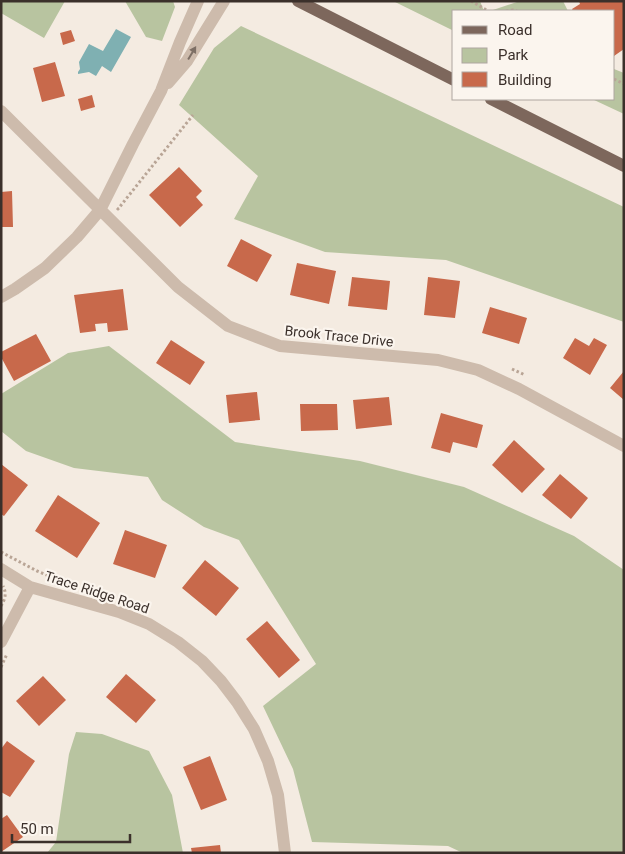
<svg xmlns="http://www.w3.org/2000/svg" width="625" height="854" viewBox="0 0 625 854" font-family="Roboto,sans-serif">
  <rect width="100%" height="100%" fill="#f4ebe1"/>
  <!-- green -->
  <path fill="#b8c4a0" d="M1,1H65L44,38L1,13Z
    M125,1H173L175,7L162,41L146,37Z
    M393,1H480L484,11H454V31Z
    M520,1H563L568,11H490Z
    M241,26L624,207V322L446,260L325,252L234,219L258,176L179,105L214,48Z
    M614,69L624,73V114L592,99H614Z
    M109,346L235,442L360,461L464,487L574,536L624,570V853H463L448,846L312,842L293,769L263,706L316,664L239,540L204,527L162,500L148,477L74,468L26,451L1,431V394L68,353Z
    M76,732L102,734L149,751L172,795L183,853H47L56,842L69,754Z"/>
  <!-- water -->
  <path fill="#7fb0b2" d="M116,29L131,37L111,72L102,66L96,76L89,72L78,74V72L80,69L79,62L89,44L103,51Z"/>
  <!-- building -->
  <path fill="#c8694b" d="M579,1H624V49L614,56V11H573L572,9L580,4Z
    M71,30L75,41L63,45L60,33Z
    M55,62L65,96L42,102L33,68Z
    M92,95L95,107L81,111L78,99Z
    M179,167L202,191L196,197L203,205L180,227L149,195Z
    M12,191L13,227H1V192Z
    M241,239L272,255L257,282L227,266Z
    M297,263L336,271L329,304L290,295Z
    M352,277L390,281L387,310L348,306Z
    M428,277L460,281L455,318L424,315Z
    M123,289L128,330L108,332L107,323L95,324L96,331L80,333L74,295Z
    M490,307L527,318L519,344L482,333Z
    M36,334L51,361L14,381L1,357V352Z
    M575,338L589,346L594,338L607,345L590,375L563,358Z
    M171,340L205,362L190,385L156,363Z
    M624,371V400L610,388Z
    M257,392L260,420L229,423L226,395Z
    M389,397L392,425L356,429L353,400Z
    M300,404H337L338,430L301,431Z
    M441,413L483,425L477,448L453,442L450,453L431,448Z
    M514,440L545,469L522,493L492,465Z
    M1,464L28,485L4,516L1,514Z
    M560,474L588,498L571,519L542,495Z
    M58,495L100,523L77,558L35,531Z
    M125,530L167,545L155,578L113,564Z
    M205,560L239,588L216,616L182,588Z
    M267,621L300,660L279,678L246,639Z
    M126,674L156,700L136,723L106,697Z
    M43,676L66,700L39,726L16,701Z
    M7,741L35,761L10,797L1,792V749Z
    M210,756L227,800L201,810L183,767Z
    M7,815L23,837L1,852V819Z
    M220,845L221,853H192L191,848Z"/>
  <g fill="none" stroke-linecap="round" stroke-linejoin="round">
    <!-- path -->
    <path stroke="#b9a596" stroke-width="3" stroke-dasharray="2.5 2.5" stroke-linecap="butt" d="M471,1L488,11
      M506,11L513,10L517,11
      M614,79L624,84
      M117,208L118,209L193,115
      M512,369L525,375
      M1,552L37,571L54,578
      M1,606C5,599 7,594 3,586
      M1,667L7,654"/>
    <!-- minor -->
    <path stroke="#cdbbac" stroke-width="12" d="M168,83L187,61L224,1
      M1,111L178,287L228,326L280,346L438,360L478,370L519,389L624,446
      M1,297L15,289L45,268L77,237L100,210L133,144L161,91L180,42L198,1
      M1,569L30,587L119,612L149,624L178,642L202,661L221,681L237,702L254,729L268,761L278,795L285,853
      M1,642L30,587"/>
    <!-- major -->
    <path stroke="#7d675c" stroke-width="12" d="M298,1L454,80
      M491,99L624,166"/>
  </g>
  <!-- one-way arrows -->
  <defs><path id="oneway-solid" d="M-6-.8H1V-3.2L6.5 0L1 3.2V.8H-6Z" transform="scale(1.25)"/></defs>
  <use fill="#7d6f65" href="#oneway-solid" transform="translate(192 53) rotate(-59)"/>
  <g text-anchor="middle" stroke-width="4.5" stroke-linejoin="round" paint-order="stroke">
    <!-- street labels -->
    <g font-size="14" fill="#3b302b" stroke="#fbf5ee">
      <text transform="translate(339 336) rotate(6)" y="5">Brook Trace Drive</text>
      <text transform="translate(97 592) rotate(18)" y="5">Trace Ridge Road</text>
    </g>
  </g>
  <!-- border -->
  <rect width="625" height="854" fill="none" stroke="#3b302b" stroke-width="5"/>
  <!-- legend -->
  <rect x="452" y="10" width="162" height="90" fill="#fbf5ee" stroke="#aea6a0"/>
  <rect x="462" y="26" width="25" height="8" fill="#7d675c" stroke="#aea6a0"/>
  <text x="498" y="35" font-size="15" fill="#3b302b">Road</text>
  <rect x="462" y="48" width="25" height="15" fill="#b8c4a0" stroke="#aea6a0"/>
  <text x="498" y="60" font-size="15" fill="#3b302b">Park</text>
  <rect x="462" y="72" width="25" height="15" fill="#c8694b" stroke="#aea6a0"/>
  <text x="498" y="85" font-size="15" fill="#3b302b">Building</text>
  <!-- scale -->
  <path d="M12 834v8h118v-8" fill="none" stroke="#3b302b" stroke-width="2.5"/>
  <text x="20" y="834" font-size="15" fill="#3b302b" stroke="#fbf5ee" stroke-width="4" paint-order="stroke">50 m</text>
</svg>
